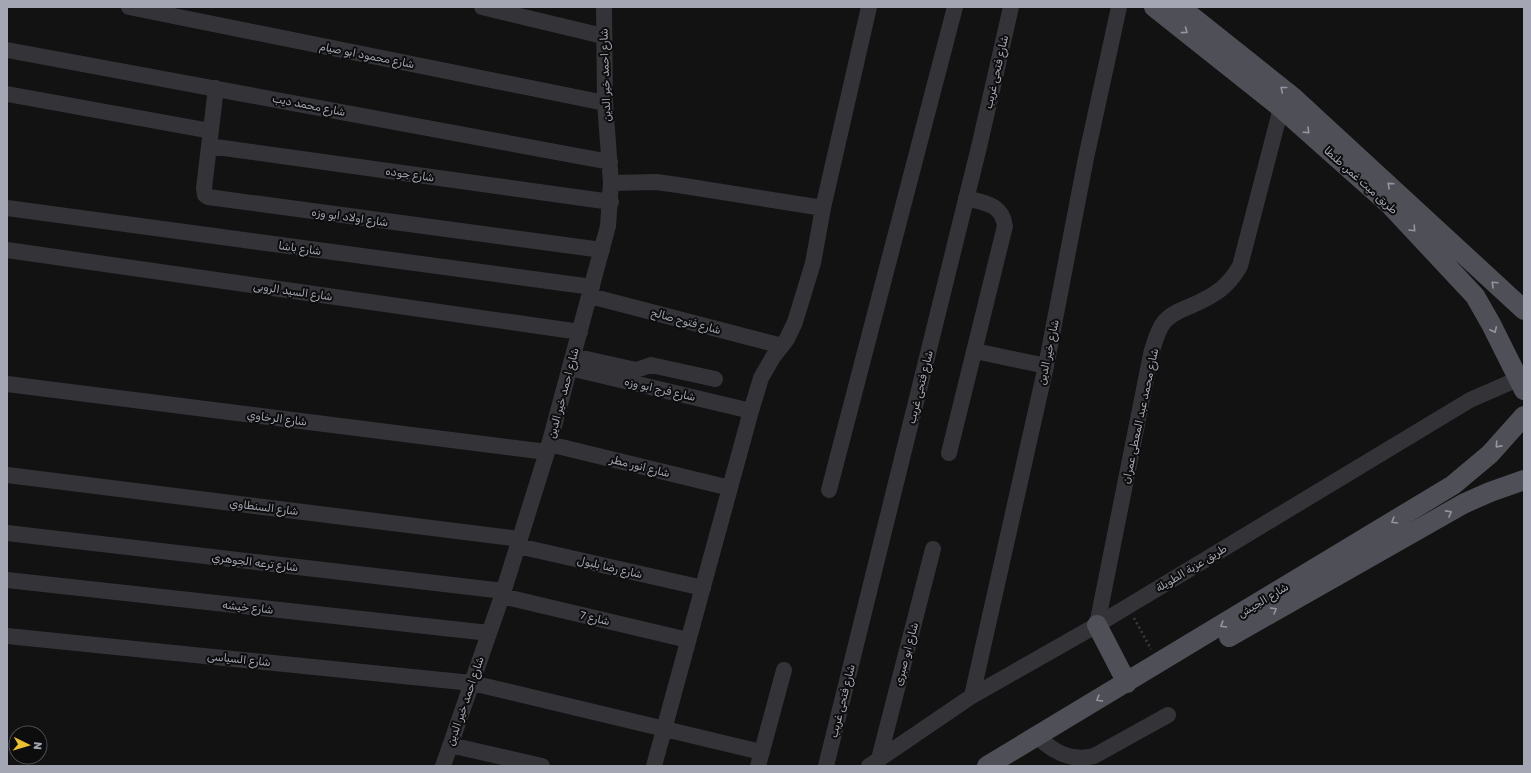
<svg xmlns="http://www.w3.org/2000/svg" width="1531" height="773" viewBox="0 0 1531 773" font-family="Rubik,'Noto Naskh Arabic',sans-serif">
  <rect width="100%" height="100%" fill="#121213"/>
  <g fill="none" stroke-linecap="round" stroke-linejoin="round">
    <!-- path -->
    <path stroke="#393a3f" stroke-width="2.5" stroke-dasharray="2 3" stroke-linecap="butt" d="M1134,618L1151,649"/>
    <!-- minor -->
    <path stroke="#333338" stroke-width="16" d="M129,7L605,103
      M482,7L603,36
      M7,50L610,162
      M216,88L204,188L205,195L208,197L602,250
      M7,94L211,131
      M209,146L611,202
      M611,183L656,182L678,185L823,208
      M7,208L592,287
      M7,250L580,332
      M590,296L782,346
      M975,351L1046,366
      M573,356L636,370L651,365L715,379
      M570,368L751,411
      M7,384L547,452
      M549,444L730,488
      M949,453L1005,226C1002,204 985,203 966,198
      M7,475L520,539
      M829,490L955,7
      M7,533L504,591
      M518,546L703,588
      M7,580L489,633
      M502,596L688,640
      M1097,625L1151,354C1154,344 1157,331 1164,322C1172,313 1183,309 1193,305C1215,295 1228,287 1240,266L1281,108
      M7,636L472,683L761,752
      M972,696L1046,366L1086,158L1119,7
      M1037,736C1053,752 1071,762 1094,756L1168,715
      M450,745L542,766
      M879,759L933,549
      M443,766L502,596L547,452L608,226L611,183L605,103L604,7
      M654,766L751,411L761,378L773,357L787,339L795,322L813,263L823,208L869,7
      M758,766L784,670
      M826,766L979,147L1011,7
      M869,766L972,696L1097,625L1470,400L1518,379"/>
    <!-- major -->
    <path stroke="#4f5057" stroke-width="20" d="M1154,7L1281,108L1389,204L1475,296L1491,324L1524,390
      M1180,7L1293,97L1524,310
      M1097,625L1127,683
      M1229,637L1463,504L1490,492L1524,480
      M987,766L1453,485L1490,454L1524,416"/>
  </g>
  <!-- one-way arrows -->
  <defs><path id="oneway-chevron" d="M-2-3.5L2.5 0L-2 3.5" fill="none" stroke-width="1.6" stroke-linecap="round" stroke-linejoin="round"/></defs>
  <g stroke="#9396a1">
    <use href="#oneway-chevron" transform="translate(1185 31) rotate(37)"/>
    <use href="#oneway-chevron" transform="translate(1283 89) rotate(-141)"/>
    <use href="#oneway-chevron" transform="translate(1307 131) rotate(42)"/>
    <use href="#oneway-chevron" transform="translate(1390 185) rotate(-138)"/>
    <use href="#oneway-chevron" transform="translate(1413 229) rotate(47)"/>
    <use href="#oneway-chevron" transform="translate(1494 284) rotate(-137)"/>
    <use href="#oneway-chevron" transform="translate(1494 330) rotate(65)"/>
    <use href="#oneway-chevron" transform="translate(1498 445) rotate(132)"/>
    <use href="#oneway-chevron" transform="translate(1449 513) rotate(-29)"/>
    <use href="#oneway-chevron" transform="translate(1394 521) rotate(149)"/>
    <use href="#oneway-chevron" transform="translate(1274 610) rotate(-30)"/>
    <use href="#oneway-chevron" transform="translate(1223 625) rotate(149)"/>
    <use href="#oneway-chevron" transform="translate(1099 699) rotate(149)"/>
  </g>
  <g text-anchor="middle" stroke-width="4" stroke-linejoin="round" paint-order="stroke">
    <!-- street labels -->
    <g font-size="11" fill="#a4a7b3" stroke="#0d0d0e">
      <text transform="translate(367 55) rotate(11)" y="4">شارع محمود ابو صيام</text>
      <text transform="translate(996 72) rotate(-77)" y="4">شارع فتحى غريب</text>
      <text transform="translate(605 75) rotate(-92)" y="4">شارع احمد خير الدين</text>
      <text transform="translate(309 105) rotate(11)" y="4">شارع محمد ديب</text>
      <text transform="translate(410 174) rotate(8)" y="4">شارع جوده</text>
      <text transform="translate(1361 180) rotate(42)" y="4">طريق ميت غمر, طنطا</text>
      <text transform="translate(350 217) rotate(8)" y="4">شارع اولاد ابو وزه</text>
      <text transform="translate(300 248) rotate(8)" y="4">شارع باشا</text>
      <text transform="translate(293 291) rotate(8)" y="4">شارع السيد الروبى</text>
      <text transform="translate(686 321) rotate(15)" y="4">شارع فتوح صالح</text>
      <text transform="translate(1048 352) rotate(-78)" y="4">شارع خير الدين</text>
      <text transform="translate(920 387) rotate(-76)" y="4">شارع فتحى غريب</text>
      <text transform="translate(660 389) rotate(13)" y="4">شارع فرج ابو وزه</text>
      <text transform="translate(563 393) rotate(-75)" y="4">شارع احمد خير الدين</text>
      <text transform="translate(1140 416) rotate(-78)" y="4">شارع محمد عبد المعطى عمران</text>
      <text transform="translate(277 418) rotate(7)" y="4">شارع الرخاوي</text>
      <text transform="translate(640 466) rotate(14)" y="4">شارع انور مطر</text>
      <text transform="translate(264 507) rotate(7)" y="4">شارع السنطاوي</text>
      <text transform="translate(255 562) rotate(7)" y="4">شارع ترعه الجوهري</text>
      <text transform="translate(610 567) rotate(13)" y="4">شارع رضا بلبول</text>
      <text transform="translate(1191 568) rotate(-31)" y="4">طريق عزبة الطويلة</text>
      <text transform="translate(1263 600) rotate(-31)" y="4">شارع الجيش</text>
      <text transform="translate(248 607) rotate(6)" y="4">شارع خيشه</text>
      <text transform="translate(595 618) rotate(13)" y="4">شارع 7</text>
      <text transform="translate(906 654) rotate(-75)" y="4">شارع ابو صبرى</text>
      <text transform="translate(239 659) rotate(6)" y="4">شارع السياسى</text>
      <text transform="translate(465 701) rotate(-71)" y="4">شارع احمد خير الدين</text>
      <text transform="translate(842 701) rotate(-76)" y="4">شارع فتحى غريب</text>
    </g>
  </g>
  <!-- border -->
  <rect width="1531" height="773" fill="none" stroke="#a4a7b3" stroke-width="16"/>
  <!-- north arrow -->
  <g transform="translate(28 745) rotate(95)"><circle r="19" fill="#0d0d0e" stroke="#494b50"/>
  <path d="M0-3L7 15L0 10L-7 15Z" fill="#ebbf32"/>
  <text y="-6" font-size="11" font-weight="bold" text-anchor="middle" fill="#a4a7b3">N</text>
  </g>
</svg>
